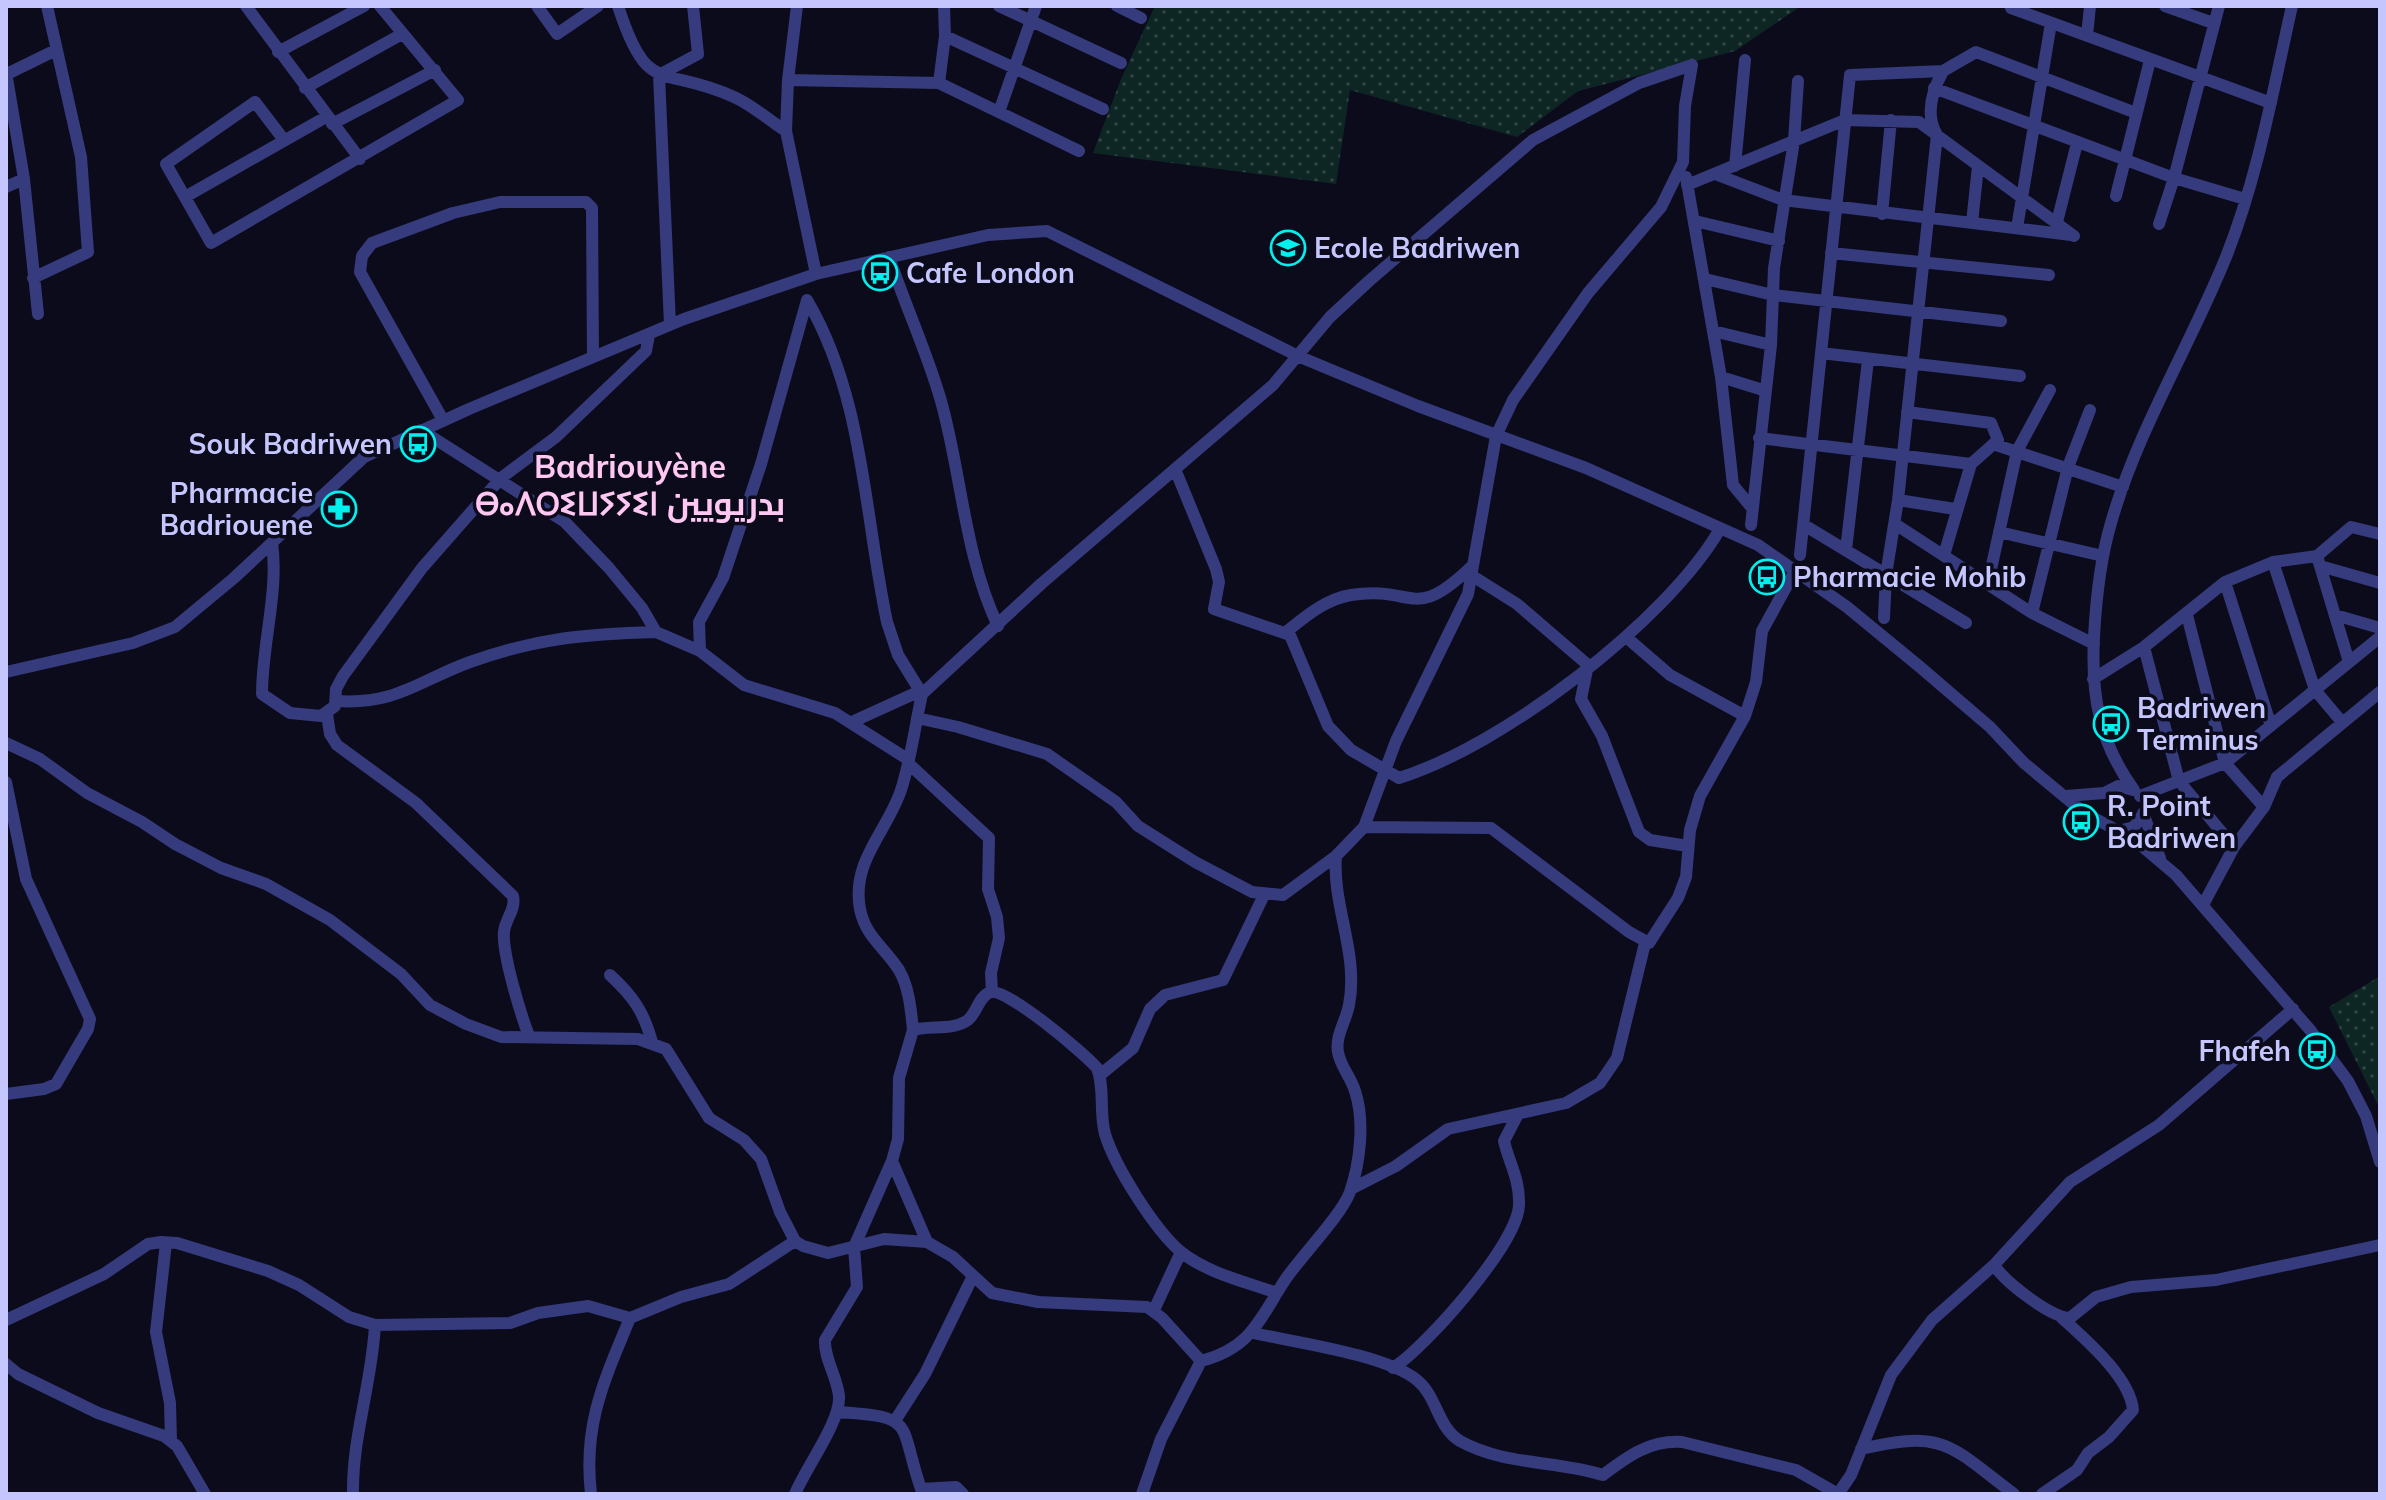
<svg xmlns="http://www.w3.org/2000/svg" width="2386" height="1500" viewBox="0 0 2386 1500" font-family="Mulish,Cairo,'Noto Sans Tifinagh',sans-serif">
  <defs>
    <pattern id="grass-dots" width="8" height="8" patternUnits="userSpaceOnUse" patternTransform="scale(2)"><rect width="8" height="8" fill="#0e2623"/><path d="M2 2h.1M6 6h.1" fill="none" stroke="#304444" stroke-width="1.8" stroke-linecap="round"/></pattern>
  </defs>
  <rect width="100%" height="100%" fill="#0c0b1c"/>
  <!-- grass -->
  <path fill="url(#grass-dots)" d="M1155,6H1801L1735,51L1578,91L1517,137L1350,90L1336,184L1093,153L1121,79Z
    M2380,976V1109L2329,1007Z"/>
  <g fill="none" stroke-linecap="round" stroke-linejoin="round">
    <!-- minor -->
    <path stroke="#353b7c" stroke-width="12" d="M246,6L360,159
      M537,6L557,34L598,6
      M618,6C648,99 662,64 734,97C752,105 769,120 786,131
      M797,6L788,80L786,131L816,274
      M999,6L1121,63
      M1117,6L1141,18
      M2165,6L2213,23
      M2011,8L2271,103
      M945,36L1103,109
      M2087,36L2090,6
      M278,52L364,6
      M6,72L24,179L38,314
      M7,74L56,50
      M788,80L939,83L1079,151
      M939,83L945,36L944,6
      M305,88L402,34
      M1934,88L2174,178L2245,199
      M999,112L1036,6
      M332,124L435,70
      M284,140L255,102L166,164L211,243L458,100L380,6
      M1735,166L1745,60
      M1715,174L1783,200L2071,235
      M1686,177L1721,377L1733,485L1752,508
      M1687,185L1845,120L1919,122L2074,236
      M6,187L24,179
      M2116,196L2150,60
      M185,197L326,117
      M1882,214L1891,120
      M1695,221L1779,241
      M2057,222L2077,143
      M1972,223L1978,166
      M2159,224L2174,178L2219,6
      M2017,228L2051,23
      M1831,253L2049,275
      M889,257C905,305 927,352 941,401C962,476 964,554 998,626
      M33,278L88,252L81,157L47,6
      M1705,279L1773,295L2001,321
      M670,325L659,75L698,54L693,6
      M1713,331L1771,345
      M1821,353L2020,376
      M1721,377L1763,390
      M1907,412L1991,423L1998,440L1971,464L1944,555
      M443,420L360,272L362,256L372,243L453,213L500,202H586L592,208L593,357
      M421,430L565,522L609,568L642,608L656,632L700,651L744,685L835,713L909,760
      M1759,438L1971,464
      M1993,444L2123,487
      M1175,469L1216,569L1219,582L1214,609L1290,635L1328,726L1351,750L1399,778C1502,746 1666,622 1720,529
      M1898,500L1955,509
      M1895,524L2032,613L2094,644
      M1751,525L1771,345L1774,268L1794,141L1798,81
      M1804,525L1966,623
      M1999,532L2103,556
      M272,543C279,590 262,645 262,694L290,713L321,716L335,706L336,689L343,676L422,568L501,478L556,437L646,351L649,335
      M1846,550L1868,360
      M1800,555L1850,75L1943,71L1976,52L2136,113
      M2317,556L2349,662
      M2273,562L2315,690L2341,721
      M2320,566L2380,583
      M1471,575L1517,604L1588,665L1581,699L1602,736L1639,832L1650,840L1688,846
      M2225,582L2271,726
      M1988,583L2017,451L2050,390
      M2032,613L2068,467L2090,410
      M2187,615L2225,763L2264,807
      M2335,615L2380,628
      M1884,618L1886,575L1898,500L1937,135C1925,115 1932,91 1943,71
      M1286,632C1306,616 1326,599 1351,595C1416,585 1412,624 1472,566
      M1626,637L1670,675L1745,716
      M2144,647L2179,781L2234,847
      M700,651L699,622L723,578L761,464L807,300C864,397 864,514 887,622L898,655L922,694
      M6,672L133,643L175,627L234,578L364,457L469,409L684,319L816,274L988,235L1047,231L1300,357L1418,406L1586,468L1758,545L1847,607L1920,667L1990,727L2024,763L2083,812L2118,831L2134,827L2143,814
      M2093,679L2144,647L2225,582L2273,562L2317,556L2351,527L2380,534
      M337,701C396,705 418,681 470,662C537,638 586,634 656,632
      M327,714L330,734L337,745L416,803L513,896C516,910 505,919 504,932C502,954 521,1015 529,1036
      M917,718L958,727L1047,754L1116,802L1138,826L1195,862L1252,892L1283,895L1336,856L1364,827L1396,741L1468,594L1496,436L1513,400L1588,293L1661,207L1683,162L1685,106L1692,65L1639,83L1533,140L1369,281L1330,317L1273,385L1041,584L922,694C915,726 911,759 901,790C887,832 851,861 860,909C865,936 885,948 899,970C909,987 911,1010 913,1030C930,1025 953,1031 968,1020C977,1013 979,995 991,992C1008,989 1084,1053 1097,1068C1105,1088 1099,1113 1105,1134C1115,1167 1155,1230 1181,1252C1207,1273 1246,1282 1277,1293
      M852,722L920,691
      M6,743L40,759L87,793L142,822L175,844L221,868L266,884L330,920L401,974L430,1005L466,1024L501,1037L638,1039L666,1049L709,1118L744,1140L761,1159L780,1212L795,1241L803,1246L828,1253L884,1239L927,1242L953,1257L992,1293L1038,1302L1147,1307L1162,1318L1201,1361
      M908,763L989,838L988,889L997,917L999,938L991,973L992,992
      M6,782L26,879L90,1019L88,1029L56,1084L44,1089L6,1094
      M2134,790C2099,742 2091,695 2094,637C2096,599 2100,560 2111,523C2137,431 2190,346 2226,257C2258,177 2273,90 2292,6
      M2066,796L2104,793L2118,786L2133,790
      M2140,796L2225,763L2380,637
      M2143,813L2160,858
      M1364,827L1491,828L1629,932L1649,943L1678,898L1686,877L1690,830L1700,796L1745,716L1756,682L1762,631L1796,569
      M2124,831L2176,875L2311,1031L2348,1081L2366,1116L2380,1162
      M2203,905L2234,847L2264,807L2277,777L2380,692
      M610,975C633,996 644,1012 652,1042
      M1100,1075L1133,1048L1150,1009L1165,995L1223,980L1264,895
      M892,1161L927,1242
      M1351,1189L1396,1166L1448,1129L1566,1103L1600,1083L1617,1058L1645,943
      M166,1243L156,1332L170,1403L171,1441
      M1994,1265C2005,1282 2050,1317 2070,1318L2096,1297L2131,1287L2216,1280L2380,1245
      M1154,1310L1181,1252
      M6,1320L104,1274L148,1244L161,1242L177,1243L268,1271L299,1285L349,1317L375,1325C372,1383 352,1437 353,1494
      M375,1325L510,1323L538,1313L588,1306L630,1318
      M1253,1333C1294,1342 1388,1355 1418,1381C1437,1397 1438,1428 1460,1441C1505,1466 1556,1460 1603,1475C1628,1456 1650,1440 1682,1442L1796,1470L1838,1494
      M6,1364L18,1374L98,1413L164,1436L177,1446L205,1494
      M1393,1368C1426,1347 1518,1243 1519,1205C1520,1179 1509,1163 1504,1141L1518,1114
      M837,1412C918,1417 898,1422 921,1489L956,1487L963,1494
      M896,1419L925,1374L972,1278
      M1861,1449C1945,1429 1950,1446 2014,1494
      M591,1494C583,1424 604,1381 630,1318L681,1297L729,1284L795,1241
      M795,1494C806,1467 841,1421 839,1396C837,1376 824,1359 825,1340L857,1287L854,1247L892,1161L898,1139L899,1078L913,1030
      M1142,1494L1161,1439L1201,1361C1251,1348 1259,1320 1285,1280C1301,1256 1341,1216 1350,1192C1360,1163 1365,1121 1355,1091C1351,1077 1340,1066 1338,1052C1335,1036 1346,1021 1349,1005C1359,953 1332,906 1336,856
      M1838,1494L1851,1475L1891,1375L1932,1320L1994,1265L2070,1182L2159,1125L2293,1009
      M2042,1494L2077,1470L2088,1453L2109,1437L2133,1410C2130,1377 2085,1339 2062,1318"/>
  </g>
  <!-- icons -->
  <defs>
    <g id="school-ring" transform="scale(1.8)"><circle r="9.5" fill="#0c0b1c" stroke="#00f1ed" stroke-width="1.5"/><path d="M0-5L7-2L0 1L-7-2ZM-4 1L0 2.5L4 1V4Q0 6-4 4Z" fill="#00f1ed"/></g>
    <g id="bus-ring" transform="scale(1.8)"><circle r="9.5" fill="#0c0b1c" stroke="#00f1ed" stroke-width="1.5"/><path d="M-5-6H5V4H4V6H2V4H-2V6H-4V4H-5ZM-3.5-4V0h7V-4ZM-3.5 1.2v1.5H-2V1.2ZM2 1.2v1.5H3.5V1.2Z" fill="#00f1ed"/></g>
    <g id="pharmacy-ring" transform="scale(1.8)"><circle r="9.5" fill="#0c0b1c" stroke="#00f1ed" stroke-width="1.5"/><path d="M-2-6h4v4h4v4h-4v4h-4v-4h-4v-4h4Z" fill="#00f1ed"/></g>
  </defs>
  <g fill-rule="evenodd">
    <use href="#school-ring" x="1288" y="248"/>
    <use href="#bus-ring" x="880" y="273"/>
    <use href="#bus-ring" x="418" y="444"/>
    <use href="#pharmacy-ring" x="339" y="509"/>
    <use href="#bus-ring" x="1767" y="577"/>
    <use href="#bus-ring" x="2111" y="724"/>
    <use href="#bus-ring" x="2081" y="822"/>
    <use href="#bus-ring" x="2317" y="1051"/>
  </g>
  <g text-anchor="middle" stroke-width="7" stroke-linejoin="round" paint-order="stroke">
    <!-- poi labels -->
    <g font-size="28" font-weight="bold" fill="#c6c6ff" stroke="#0c0b1c" text-anchor="start">
      <text x="1314" y="258">Ecole Badriwen</text>
      <text x="906" y="283">Cafe London</text>
      <text x="392" y="454" text-anchor="end">Souk Badriwen</text>
      <text x="313" y="503" text-anchor="end">Pharmacie<tspan x="313" dy="32">Badriouene</tspan></text>
      <text x="1793" y="587">Pharmacie Mohib</text>
      <text x="2137" y="718">Badriwen<tspan x="2137" dy="32">Terminus</tspan></text>
      <text x="2107" y="816">R. Point<tspan x="2107" dy="32">Badriwen</tspan></text>
      <text x="2291" y="1061" text-anchor="end">Fhafeh</text>
    </g>
    <!-- quarter labels -->
    <g font-size="32" font-weight="bold" fill="#ffc8f2" stroke="#0c0b1c">
      <text x="630" y="478">Badriouyène<tspan x="630" dy="37">ⴱⴰⴷⵔⵉⵡⵢⵢⵉⵏ بدريويين</tspan></text>
    </g>
  </g>
  <!-- border -->
  <rect width="2386" height="1500" fill="none" stroke="#c6c6ff" stroke-width="16"/>
</svg>
